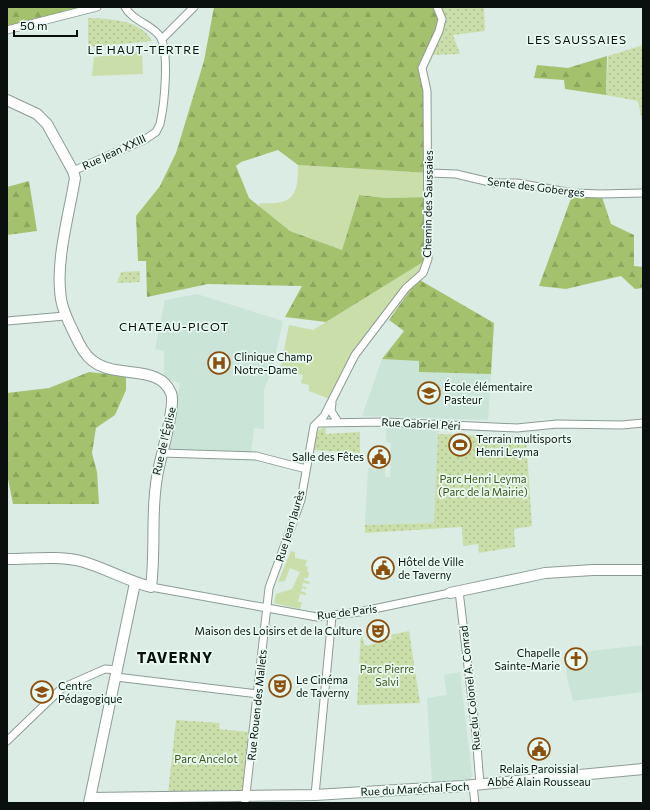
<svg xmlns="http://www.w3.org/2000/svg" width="650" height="810" viewBox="0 0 650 810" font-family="Commissioner,sans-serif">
  <defs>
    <pattern id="forest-firs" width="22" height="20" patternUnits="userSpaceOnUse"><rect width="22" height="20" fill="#a4c26e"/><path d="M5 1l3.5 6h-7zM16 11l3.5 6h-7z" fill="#8ca65e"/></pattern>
    <pattern id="park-dots" width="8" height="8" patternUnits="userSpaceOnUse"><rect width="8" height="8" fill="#cadeaa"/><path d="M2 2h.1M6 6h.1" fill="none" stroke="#acbd91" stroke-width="1.8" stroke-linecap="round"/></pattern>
  </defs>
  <rect width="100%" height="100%" fill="#dbece4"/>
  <!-- built -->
  <path fill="#cae4d8" d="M197,294L283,321L271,374L264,389V429L254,428L251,453L168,450L180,383L170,380L164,376V351L155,349L165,300Z
    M382,359L419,361V372L491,374L488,420L362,416Z
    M386,422L439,424L434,523L365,525L368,468L385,469V477H390L391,443L386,442Z
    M643,645V692L573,701L567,677L565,654Z
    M460,672L472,776L468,781L432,783L427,698L447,695L444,675Z"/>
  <!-- green -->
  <path fill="#cadeaa" d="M142,52L143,74L92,76L94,57Z
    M298,165L429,173V197L386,198L359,195L342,250L290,231L260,207L259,203C293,205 298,197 298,165Z
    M428,259L426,266L374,328L332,400L309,391V385L301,383L303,375L280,370L289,325L313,330Z
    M291,551L295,552V558L307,560L305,566L308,567L307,571L309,572L308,578H304V580L310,582L309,584L303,583L302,586L306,587V589L302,588L301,591L306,593V595L300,594L298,602H302L300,609L274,603L276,594L292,589L300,572L290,568L285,581L278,582Z"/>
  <!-- forest -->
  <path fill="url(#forest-firs)" d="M7,7H93L7,30Z
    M214,7H437L442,19L422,68L427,91L429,173L298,165L278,150L241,162L236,166L249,198L290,231L342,250L359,195L386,198L429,197L428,259L326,322L285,317L302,286L208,284L147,297L146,261H138L136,216L160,186L176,153L204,61Z
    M607,56L606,95L565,89L564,80L534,78L537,65L568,68Z
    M29,181L37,231L7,235V187Z
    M573,193L601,194L611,224L634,235V266L643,267V288L635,289L621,276L566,289L539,286Z
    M418,279L494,323L491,374L419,372V361L382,359L404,331L389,320Z
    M89,372L126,376V390L115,415L96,428L92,453L97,472L99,504H13L7,474V393L49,388Z"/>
  <!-- park -->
  <path fill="url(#park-dots)" d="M437,7H484L485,31L453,35L460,54L427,55L442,19Z
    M88,18C110,19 140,19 152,41L88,47Z
    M643,45V126L638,101L606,95L608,56Z
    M140,271V282L117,283L121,272Z
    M325,427L326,434L360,432V453L312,450C314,440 314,430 325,427Z
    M438,434L526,437L532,526L514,529L515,547L479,553L478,544L463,546L462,527L365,533V525L434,523Z
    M409,631L420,703L357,705L361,632L365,646L392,639L391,635Z
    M176,720L220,723L219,729L248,732L243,791L168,794Z"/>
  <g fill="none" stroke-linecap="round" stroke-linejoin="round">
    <!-- street casing -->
    <g stroke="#8c9c95" stroke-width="9">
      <path id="street" d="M7,30L97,7
        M162,39L194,7
        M73,171L144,140L156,132L160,124C164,106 171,47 158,34C148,23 133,21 125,7
        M429,173L456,174L494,183H517L573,193L601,194L643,193
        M7,321L65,316
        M332,403L331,411L338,422
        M319,423L386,422L517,428L557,424L622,425L643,423
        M162,453L256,456L306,469
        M151,587L317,617L359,612L450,593
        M459,591L476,733L480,785
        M116,677L258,694
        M7,741L62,688L105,669L117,670
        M473,786L475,803
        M315,795L332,616
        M245,803L269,588L301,500L314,426L324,416L355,355L406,288L423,273L428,259L427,91L422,68L439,31L442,19L437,7"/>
    </g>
    <!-- secondary casing -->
    <g stroke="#8c9c95" stroke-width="12">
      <path id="secondary" d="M7,100L37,114L47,124L73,171L75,178C69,215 55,262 61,299C63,312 69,323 75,335C85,358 95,368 122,371C141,374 163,373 171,393C176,404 162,452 159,467C150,506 156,548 151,587C128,581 107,569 84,562C60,555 32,559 7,559
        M450,593L545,573L593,570H643
        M90,798L315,795L463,786L643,769
        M89,803L135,583"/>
    </g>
    <!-- street -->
    <use href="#street" stroke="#fff" stroke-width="7"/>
    <!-- secondary -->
    <use href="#secondary" stroke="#fff" stroke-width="10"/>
  </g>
  <!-- icons -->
  <defs>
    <g id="hospital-ring" transform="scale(1.15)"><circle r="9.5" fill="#e8faf2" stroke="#8c500e" stroke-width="1.5"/><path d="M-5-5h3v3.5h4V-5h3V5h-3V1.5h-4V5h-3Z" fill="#8c500e"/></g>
    <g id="school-ring" transform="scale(1.15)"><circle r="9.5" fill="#e8faf2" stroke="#8c500e" stroke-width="1.5"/><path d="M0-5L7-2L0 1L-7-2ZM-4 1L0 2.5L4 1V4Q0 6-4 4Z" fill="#8c500e"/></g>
    <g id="stadium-ring" transform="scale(1.15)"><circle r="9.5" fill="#e8faf2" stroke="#8c500e" stroke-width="1.5"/><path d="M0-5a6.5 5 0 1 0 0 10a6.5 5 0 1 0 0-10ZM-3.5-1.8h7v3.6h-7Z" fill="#8c500e"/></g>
    <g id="civic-ring" transform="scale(1.15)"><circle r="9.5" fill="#e8faf2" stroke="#8c500e" stroke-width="1.5"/><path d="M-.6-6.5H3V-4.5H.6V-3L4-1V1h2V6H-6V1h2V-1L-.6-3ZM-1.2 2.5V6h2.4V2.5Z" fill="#8c500e"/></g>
    <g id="theatre-ring" transform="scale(1.15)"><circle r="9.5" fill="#e8faf2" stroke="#8c500e" stroke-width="1.5"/><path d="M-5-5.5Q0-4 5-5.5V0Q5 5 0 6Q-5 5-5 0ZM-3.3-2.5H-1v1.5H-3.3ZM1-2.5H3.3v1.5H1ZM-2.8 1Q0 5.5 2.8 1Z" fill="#8c500e"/></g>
    <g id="church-ring" transform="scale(1.15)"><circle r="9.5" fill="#e8faf2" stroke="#8c500e" stroke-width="1.5"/><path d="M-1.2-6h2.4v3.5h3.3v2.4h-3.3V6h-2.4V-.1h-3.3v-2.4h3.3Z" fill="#8c500e"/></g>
    <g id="university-ring" transform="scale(1.15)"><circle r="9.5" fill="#e8faf2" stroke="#8c500e" stroke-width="1.5"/><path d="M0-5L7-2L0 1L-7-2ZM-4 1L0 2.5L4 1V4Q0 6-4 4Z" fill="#8c500e"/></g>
  </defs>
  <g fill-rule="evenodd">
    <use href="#hospital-ring" x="219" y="363"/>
    <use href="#school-ring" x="429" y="393"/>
    <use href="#stadium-ring" x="460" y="445"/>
    <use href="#civic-ring" x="379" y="457"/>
    <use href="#civic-ring" x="383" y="568"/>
    <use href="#theatre-ring" x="378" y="631"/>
    <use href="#church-ring" x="576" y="659"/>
    <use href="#theatre-ring" x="280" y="686"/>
    <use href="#university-ring" x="42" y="692"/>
    <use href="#civic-ring" x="539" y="749"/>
  </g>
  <g text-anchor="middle" stroke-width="3.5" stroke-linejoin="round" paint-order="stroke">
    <!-- street labels -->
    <g font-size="11" fill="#0a100e" stroke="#e8faf2">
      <text transform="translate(114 152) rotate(-25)" y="4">Rue Jean XXIII</text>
      <text transform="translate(536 187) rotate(7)" y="4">Sente des Goberges</text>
      <text transform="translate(428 204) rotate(-89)" y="4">Chemin des Saussaies</text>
      <text transform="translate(421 424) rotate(3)" y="4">Rue Gabriel Péri</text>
      <text transform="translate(164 441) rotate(-77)" y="4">Rue de l'Église</text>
      <text transform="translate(290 526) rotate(-73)" y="4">Rue Jean Jaurès</text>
      <text transform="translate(347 612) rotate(-7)" y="4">Rue de Paris</text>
      <text transform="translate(470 688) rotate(-96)" y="4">Rue du Colonel A. Conrad</text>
      <text transform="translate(257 705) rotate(-84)" y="4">Rue Rouen des Mallets</text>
      <text transform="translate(415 789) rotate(-3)" y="4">Rue du Maréchal Foch</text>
    </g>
    <!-- poi labels -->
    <g font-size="11" fill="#0a100e" stroke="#e8faf2" text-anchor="start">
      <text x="234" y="361">Clinique Champ<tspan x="234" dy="13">Notre-Dame</tspan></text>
      <text x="444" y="391">École élémentaire<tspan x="444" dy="13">Pasteur</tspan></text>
      <text x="476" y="443">Terrain multisports<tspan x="476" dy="13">Henri Leyma</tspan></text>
      <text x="364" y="461" text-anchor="end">Salle des Fêtes</text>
      <text x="398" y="566">Hôtel de Ville<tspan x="398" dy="13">de Taverny</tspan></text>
      <text x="362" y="635" text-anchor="end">Maison des Loisirs et de la Culture</text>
      <text x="560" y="657" text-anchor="end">Chapelle<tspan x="560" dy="13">Sainte-Marie</tspan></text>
      <text x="296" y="684">Le Cinéma<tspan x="296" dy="13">de Taverny</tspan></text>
      <text x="58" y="690">Centre<tspan x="58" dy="13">Pédagogique</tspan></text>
      <text x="539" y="773" text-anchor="middle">Relais Paroissial<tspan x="539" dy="13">Abbé Alain Rousseau</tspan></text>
    </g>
    <!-- park labels -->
    <g font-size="11" fill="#415418" stroke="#e8faf2">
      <text x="483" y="483">Parc Henri Leyma<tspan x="483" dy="13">(Parc de la Mairie)</tspan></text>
      <text x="387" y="673">Parc Pierre<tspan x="387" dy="13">Salvi</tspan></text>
      <text x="206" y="763">Parc Ancelot</text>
    </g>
    <!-- neighbourhood labels -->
    <g font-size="12" letter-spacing="1" fill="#0a100e" stroke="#e8faf2">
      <text x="577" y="44">LES SAUSSAIES</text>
      <text x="144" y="54">LE HAUT-TERTRE</text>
      <text x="174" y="331">CHATEAU-PICOT</text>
    </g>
    <!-- district labels -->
    <g font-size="15" font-weight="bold" letter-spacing="1" fill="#0a100e" stroke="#e8faf2">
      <text x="175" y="663">TAVERNY</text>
    </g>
  </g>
  <!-- border -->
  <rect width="650" height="810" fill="none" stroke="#0a100e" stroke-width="16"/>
  <!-- scale -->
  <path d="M14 30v6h63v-6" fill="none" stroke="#0a100e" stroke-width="2"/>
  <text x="20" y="30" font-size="12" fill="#0a100e" stroke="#e8faf2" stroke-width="3" paint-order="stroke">50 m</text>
</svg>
